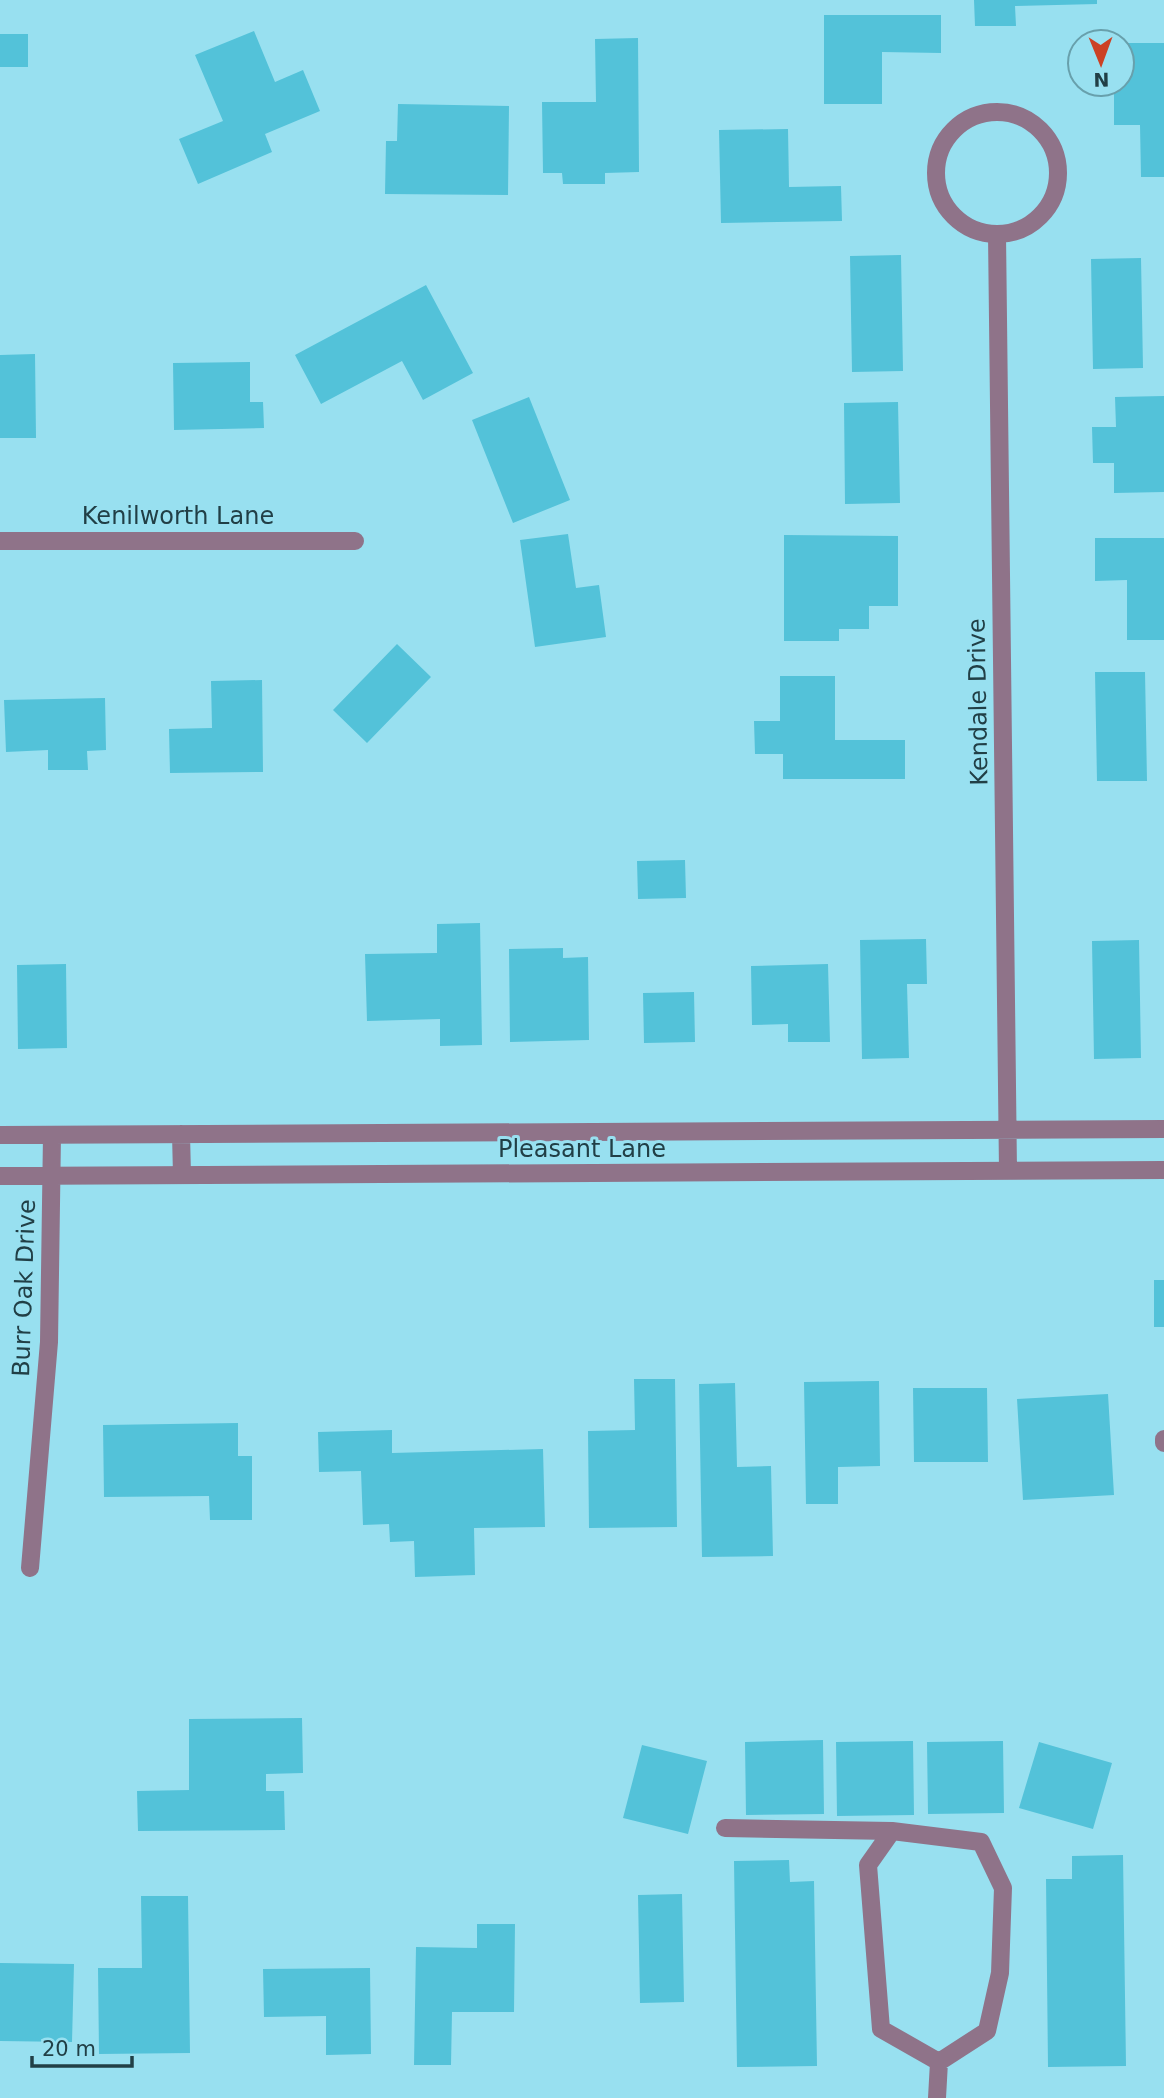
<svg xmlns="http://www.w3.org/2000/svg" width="1164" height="2098" viewBox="0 0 1164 2098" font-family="'DejaVu Sans',sans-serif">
  <rect width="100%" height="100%" fill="#98e0f0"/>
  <!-- building -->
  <path fill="#53c2d9" d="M974,0H1097V4L1015,6L1016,26H975Z
    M824,15H941V53L882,52V104H824Z
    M254,31L275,82L303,70L320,111L265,134L272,152L198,184L179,139L223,121L195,55Z
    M0,34H28V67H0Z
    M638,38L639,172L605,173V184H563L562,173H543L542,102H596L595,39Z
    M1122,43H1164V177H1141L1140,125H1114V91L1087,92V84H1122Z
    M398,104L509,106L508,195L385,194L386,141H397Z
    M788,129L789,187L841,186L842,221L721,223L719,130Z
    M901,255L903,371L852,372L850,256Z
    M1141,258L1143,368L1093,369L1091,259Z
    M426,285L473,373L423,400L402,361L321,404L295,355Z
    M35,354L36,438H0V355Z
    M250,362V402H263L264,428L174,430L173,363Z
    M1164,396V492L1114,493V463H1093L1092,427H1116L1115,397Z
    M529,397L570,500L513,523L472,420Z
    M898,402L900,503L845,504L844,403Z
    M568,534L576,588L599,585L606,637L535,647L520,540Z
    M784,535L898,536V606H869V629H839V641H784Z
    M1095,538H1164V640H1127V580L1095,581Z
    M397,644L431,677L367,743L333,710Z
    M1095,672H1145L1147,781H1097Z
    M780,676H835V740H905V779H783V754H755L754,721H780Z
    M262,680L263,772L170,773L169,729L212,728L211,681Z
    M105,698L106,750L87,751L88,770H48V750L6,752L4,700Z
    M685,860L686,898L638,899L637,861Z
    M480,923L482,1045L440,1046V1019L367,1021L365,954L437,953V924Z
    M926,939L927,984H907L909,1058L862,1059L860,940Z
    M1139,940L1141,1058L1094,1059L1092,941Z
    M563,948V958L588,957L589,1040L510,1042L509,949Z
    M66,964L67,1048L18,1049L17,965Z
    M828,964L830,1042H788V1024L752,1025L751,966Z
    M694,992L695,1042L644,1043L643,993Z
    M1154,1280H1164V1327H1154Z
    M634,1379H675L677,1527L589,1528L588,1431L635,1430Z
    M879,1381L880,1466L838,1467V1504H806L804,1382Z
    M735,1383L737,1467L771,1466L773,1556L702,1557L699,1384Z
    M913,1388H987L988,1462H914Z
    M1108,1394L1114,1495L1023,1500L1017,1399Z
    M238,1423V1456H252V1520H210L209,1496L104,1497L103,1425Z
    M392,1430V1453L543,1449L545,1527L474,1528L475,1575L415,1577L414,1541L390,1542L389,1524L363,1525L361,1471L319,1472L318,1432Z
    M302,1718L303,1773L266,1774V1791H284L285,1830L138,1831L137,1791L189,1790V1719Z
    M823,1740L824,1814L746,1815L745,1742Z
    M913,1741L914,1815L837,1816L836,1742Z
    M1003,1741L1004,1813L928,1814L927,1742Z
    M1039,1742L1112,1763L1093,1829L1019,1808Z
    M642,1745L707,1761L688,1834L623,1818Z
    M1123,1855L1126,2066L1048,2067L1046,1879H1072V1856Z
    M789,1860L790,1882L814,1881L817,2066L737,2067L734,1861Z
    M682,1894L684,2002L640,2003L638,1895Z
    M141,1896H188L190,2053L99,2054L98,1968H142Z
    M477,1924H515L514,2012H452L451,2065H414L416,1947L477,1948Z
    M0,1963L74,1964L72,2042L0,2041Z
    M370,1968L371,2054L326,2055V2016L264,2017L263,1969Z"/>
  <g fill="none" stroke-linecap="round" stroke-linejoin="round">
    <!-- minor -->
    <path stroke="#8f7389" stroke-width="18" d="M936 173a61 61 0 1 1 122 0a61 61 0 1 1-122 0Z
      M997,234L1008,1171
      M0,541H355
      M181,1134L182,1175
      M0,1135L1164,1129
      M0,1176L1164,1170
      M1164,1439V1443
      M30,1568L49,1342L52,1135
      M725,1828L892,1831
      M892,1831L981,1842L1003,1888L1000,1973L987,2031L939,2062L881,2029L868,1865Z
      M937,2098L939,2062"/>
  </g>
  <g text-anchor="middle" stroke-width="6" stroke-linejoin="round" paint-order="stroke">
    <!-- street labels -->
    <g font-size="24" fill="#213f46" stroke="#98e0f0">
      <text x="178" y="524">Kenilworth Lane</text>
      <text transform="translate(978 702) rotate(-91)" y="8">Kendale Drive</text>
      <text x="582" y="1157">Pleasant Lane</text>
      <text transform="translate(24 1288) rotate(-88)" y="8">Burr Oak Drive</text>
    </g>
  </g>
  <!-- north arrow -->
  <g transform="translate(1101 63) rotate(179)"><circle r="33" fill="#98e0f0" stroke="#68a0ac" stroke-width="2"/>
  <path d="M0-5L12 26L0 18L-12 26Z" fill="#cc4124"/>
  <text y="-10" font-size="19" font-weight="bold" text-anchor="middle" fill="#213f46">N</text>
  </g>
  <!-- scale -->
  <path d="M32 2056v10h100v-10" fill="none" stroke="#213f46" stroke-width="3.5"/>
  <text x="42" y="2056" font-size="21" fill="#213f46" stroke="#98e0f0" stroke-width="5" paint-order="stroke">20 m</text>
</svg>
